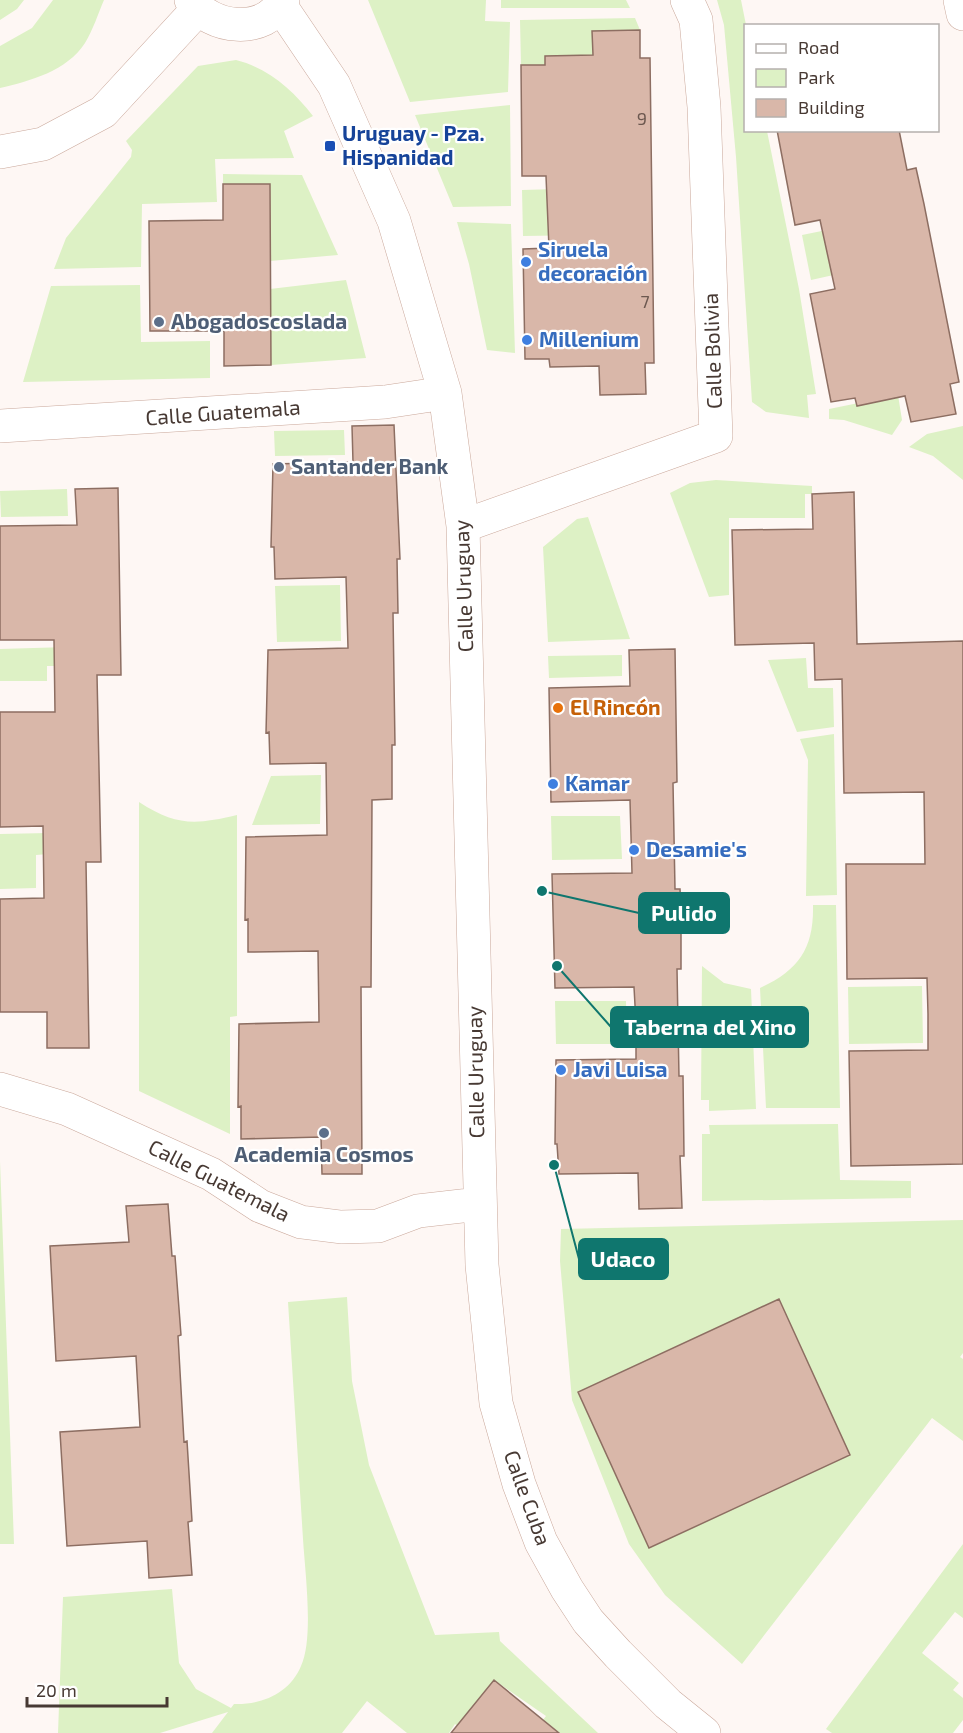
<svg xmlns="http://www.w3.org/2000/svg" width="963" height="1733" viewBox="0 0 963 1733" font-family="'Exo 2',sans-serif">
  <rect width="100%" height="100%" fill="#fef7f4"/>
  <!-- green -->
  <path fill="#ddf1c5" d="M0,0H24L17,9L0,20Z
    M53,0H104C98,14 93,30 85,43C67,71 30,81 0,88V46L32,28Z
    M368,0H486L485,21L510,22L508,92L410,102Z
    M501,0H626L630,8H501Z
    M717,0H741L746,25V130L767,131L799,289L816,394L807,395L809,418L766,412L752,402L736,157L724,25Z
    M635,18L640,30L593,31V68L545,56V65H521L520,20Z
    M236,60C268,68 293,90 313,116L284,131L294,158L215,159L217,202L142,204L141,267L54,269L66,238L131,157L132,150L126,141L198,66Z
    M510,105L511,206L453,207L415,115Z
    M223,174L302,175L338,255L270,261L269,184H223Z
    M592,188V235L523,236L522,190Z
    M457,222L511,224L515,353L487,350L469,264Z
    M866,222L874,266L811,280L802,235Z
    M346,280L366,358L271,365L270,289Z
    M140,285L141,342L210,341V378L23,382L51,286Z
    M898,395L902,420L892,435L844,420L829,419V409Z
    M963,426V480L933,456L909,447L927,434Z
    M344,430L345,455L275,456L274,431Z
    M716,480L812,486V494H805V518H729V595L709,597L670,493L690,483Z
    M67,489L68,516L1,517L0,491Z
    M588,517L630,639L548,642L543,547L577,519Z
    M340,585L341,641L277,642L275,586Z
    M67,647V666H47V681H0V649Z
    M622,655V676L549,678L548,656Z
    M806,658L808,688H833L834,727L797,732L768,660Z
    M834,734L837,895L806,896L808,760L800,739Z
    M321,775L320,824L252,825L271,776Z
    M139,802C176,826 195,825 237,815V1016L230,1017V1134L139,1091Z
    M620,816L622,859L552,860L551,816Z
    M48,833L49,854L36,855V888L0,889V834Z
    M813,905H836L840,1108H766L760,988C799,970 814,948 813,905Z
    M702,966L724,983L751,989L756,1109L709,1111V1100H701Z
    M922,986L923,1043L849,1044L848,987Z
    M555,1001H626L627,1044H556Z
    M838,1124L840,1180L911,1181V1198L702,1201V1134H710L709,1125Z
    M0,1161L14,1544H0Z
    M963,1220V1353L960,1357L963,1359V1441L932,1418L742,1664L665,1595L629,1544L572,1400L560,1261L561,1229Z
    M347,1297L352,1381L369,1465L435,1635L499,1632L500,1641L598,1733H560L543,1720L546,1716L494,1680L469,1711L460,1728L455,1724L449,1733H407L367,1701L342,1733H212L228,1712L160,1733H58L63,1597L172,1589L179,1663L196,1689L231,1708L234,1704C262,1705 290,1693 301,1666C314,1638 305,1572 303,1539C298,1460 293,1381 288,1302Z
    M963,1544V1618L955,1612L922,1653L959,1683L953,1690L963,1698V1720L953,1733H832L826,1729Z"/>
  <!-- building -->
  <path fill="#d9b7a9" stroke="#8d6e62" stroke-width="1.5" d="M640,30V58H650L654,363H645L646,394L600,395L599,366L550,367L549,359H525L523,249L549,248L546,176H522L521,65H545V56L593,55L592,31Z
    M777,130H899L907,170L916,168L924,204L959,382L950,384L956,414L911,422L905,396L857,406L855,398L831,402L810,294L835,289L820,220L795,225Z
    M223,184H270L271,365L224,366V331H150L149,221L223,220Z
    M394,425L400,559H397L398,613H393L395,745H392V799L372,800L371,987H361L362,1174H322L321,1137L241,1139V1106L238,1107L239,1024L319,1022L318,951L248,952V919L245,920L246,837L327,835L326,763L270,764L269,732L266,733L268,650L348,648L346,577L275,579L274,547H271L273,464L353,462L352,426Z
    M118,488L121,675H97L101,862H86L89,1048H47V1012H0V899L44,898L43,826L0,827V712H55L54,640H0V526L77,525L75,489Z
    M854,492L857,644L963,641V1164L851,1166L849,1051L928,1050V1014L927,978L847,979L846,864H925L924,792L844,793L842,679L815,680L814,643L735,645L732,530L813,529L812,494Z
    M675,649L677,782L673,783L675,889H680L681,914V969H677L679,1076H683L684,1156H680L682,1208L639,1209L638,1173L559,1174L557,1144H555L556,1060L636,1059V1023L634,987L555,988L552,874L632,873L631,836L630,800L551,802L549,688L630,686L629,650Z
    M168,1204L172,1256H175L181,1335L178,1336L184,1442L187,1441L192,1521L188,1522L192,1575L149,1578L147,1541L67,1546L60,1432L140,1427L136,1356L56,1361L50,1246L129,1242L126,1206Z
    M779,1299L850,1455L649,1548L578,1392Z
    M494,1680L559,1733H451Z"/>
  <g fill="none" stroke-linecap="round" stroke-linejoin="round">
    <!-- minor casing -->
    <g stroke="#caa89b" stroke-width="34">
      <path id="minor" d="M191,0C210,29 265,36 283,0
        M960,0L963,14
        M280,5L334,85L394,221L445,393L463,526L482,1265L496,1403L519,1484L541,1542L567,1589L588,1621L618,1654L668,1704L704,1733
        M0,152L43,144L103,112L197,10
        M0,426L385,402L445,393
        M463,526L716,436L704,107L696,20L687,0
        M0,1089L67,1109L211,1174L260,1206L301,1222L341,1227L378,1226L418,1211L479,1204"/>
    </g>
    <!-- minor -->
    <use href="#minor" stroke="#fff" stroke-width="33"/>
  </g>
  <!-- markers -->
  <rect fill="#1a4fb4" stroke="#fff" stroke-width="2" x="324" y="140" width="12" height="12" rx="3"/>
  <g fill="#3f7fe0" stroke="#fff" stroke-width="2">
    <circle cx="526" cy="262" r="6"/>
    <circle cx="527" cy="340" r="6"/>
    <circle cx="553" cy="784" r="6"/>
    <circle cx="634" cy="850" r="6"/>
    <circle cx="561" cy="1070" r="6"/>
  </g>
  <g fill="#5c6f8a" stroke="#fff" stroke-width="2">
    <circle cx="159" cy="322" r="6"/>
    <circle cx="279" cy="467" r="6"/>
    <circle cx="324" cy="1133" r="6"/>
  </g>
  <circle fill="#e8710a" stroke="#fff" stroke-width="2" cx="558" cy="708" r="6"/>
  <g text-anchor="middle" stroke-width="4.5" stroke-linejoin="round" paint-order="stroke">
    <!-- number labels -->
    <g font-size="18" fill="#6c5850">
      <text x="642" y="125">9</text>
      <text x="645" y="308">7</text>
    </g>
    <!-- transit labels -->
    <g font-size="21" font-weight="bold" fill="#164399" stroke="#fff" text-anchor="start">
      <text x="342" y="141">Uruguay - Pza.<tspan x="342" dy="24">Hispanidad</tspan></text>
    </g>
    <!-- shop labels -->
    <g font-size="21" font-weight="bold" fill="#366cbe" stroke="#fff" text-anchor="start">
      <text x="538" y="257">Siruela<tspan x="538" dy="24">decoración</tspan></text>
      <text x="539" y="347">Millenium</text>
      <text x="565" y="791">Kamar</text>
      <text x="646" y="857">Desamie's</text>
      <text x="573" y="1077">Javi Luisa</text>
    </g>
    <!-- service labels -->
    <g font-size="21" font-weight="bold" fill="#4e5e75" stroke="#fff" text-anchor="start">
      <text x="171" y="329">Abogadoscoslada</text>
      <text x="291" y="474">Santander Bank</text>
      <text x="324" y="1162" text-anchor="middle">Academia Cosmos</text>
    </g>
    <!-- street labels -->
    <g font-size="21" fill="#473933" stroke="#fff">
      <text transform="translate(713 351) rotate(-92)" y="7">Calle Bolivia</text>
      <text transform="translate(223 413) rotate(-4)" y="7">Calle Guatemala</text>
      <text transform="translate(464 586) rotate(-92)" y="7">Calle Uruguay</text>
      <text transform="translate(476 1072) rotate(-91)" y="7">Calle Uruguay</text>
      <text transform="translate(219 1181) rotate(27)" y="7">Calle Guatemala</text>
      <text transform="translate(527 1498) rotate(70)" y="7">Calle Cuba</text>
    </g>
    <!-- food labels -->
    <g font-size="21" font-weight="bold" fill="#c56008" stroke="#fff" text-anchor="start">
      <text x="570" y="715">El Rincón</text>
    </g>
  </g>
  <!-- callouts -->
  <path fill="none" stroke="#0f766e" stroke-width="2" d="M542 891L639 913M557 966L611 1027M554 1165L579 1259"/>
  <g fill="#0f766e" stroke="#fff" stroke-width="2">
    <circle cx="542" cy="891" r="6"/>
    <circle cx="557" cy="966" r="6"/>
    <circle cx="554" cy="1165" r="6"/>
  </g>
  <g fill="#0f766e" stroke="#0f766e" stroke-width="2">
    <rect x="639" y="893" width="90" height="40" rx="6"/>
    <rect x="611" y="1007" width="197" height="40" rx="6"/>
    <rect x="579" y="1239" width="89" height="40" rx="6"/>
  </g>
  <g font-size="22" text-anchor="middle" font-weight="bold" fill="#fff">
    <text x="684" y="921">Pulido</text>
    <text x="710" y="1035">Taberna del Xino</text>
    <text x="623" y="1267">Udaco</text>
  </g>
  <!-- legend -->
  <rect x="744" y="24" width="195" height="108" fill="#ffffff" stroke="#b5b0ad" stroke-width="1.5"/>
  <rect x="756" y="44" width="30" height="9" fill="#ffffff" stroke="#b5b0ad" stroke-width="1.5"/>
  <text x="798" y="54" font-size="18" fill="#473933">Road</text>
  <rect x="756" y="69" width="30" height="18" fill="#ddf1c5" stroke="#b5b0ad" stroke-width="1.5"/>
  <text x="798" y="84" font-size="18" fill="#473933">Park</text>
  <rect x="756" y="99" width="30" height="18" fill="#d9b7a9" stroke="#b5b0ad" stroke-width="1.5"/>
  <text x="798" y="114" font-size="18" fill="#473933">Building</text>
  <!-- scale -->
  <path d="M27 1697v9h140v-9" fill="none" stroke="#473933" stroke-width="3"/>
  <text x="36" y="1697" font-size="18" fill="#473933" stroke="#ffffff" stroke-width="4.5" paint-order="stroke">20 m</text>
</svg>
